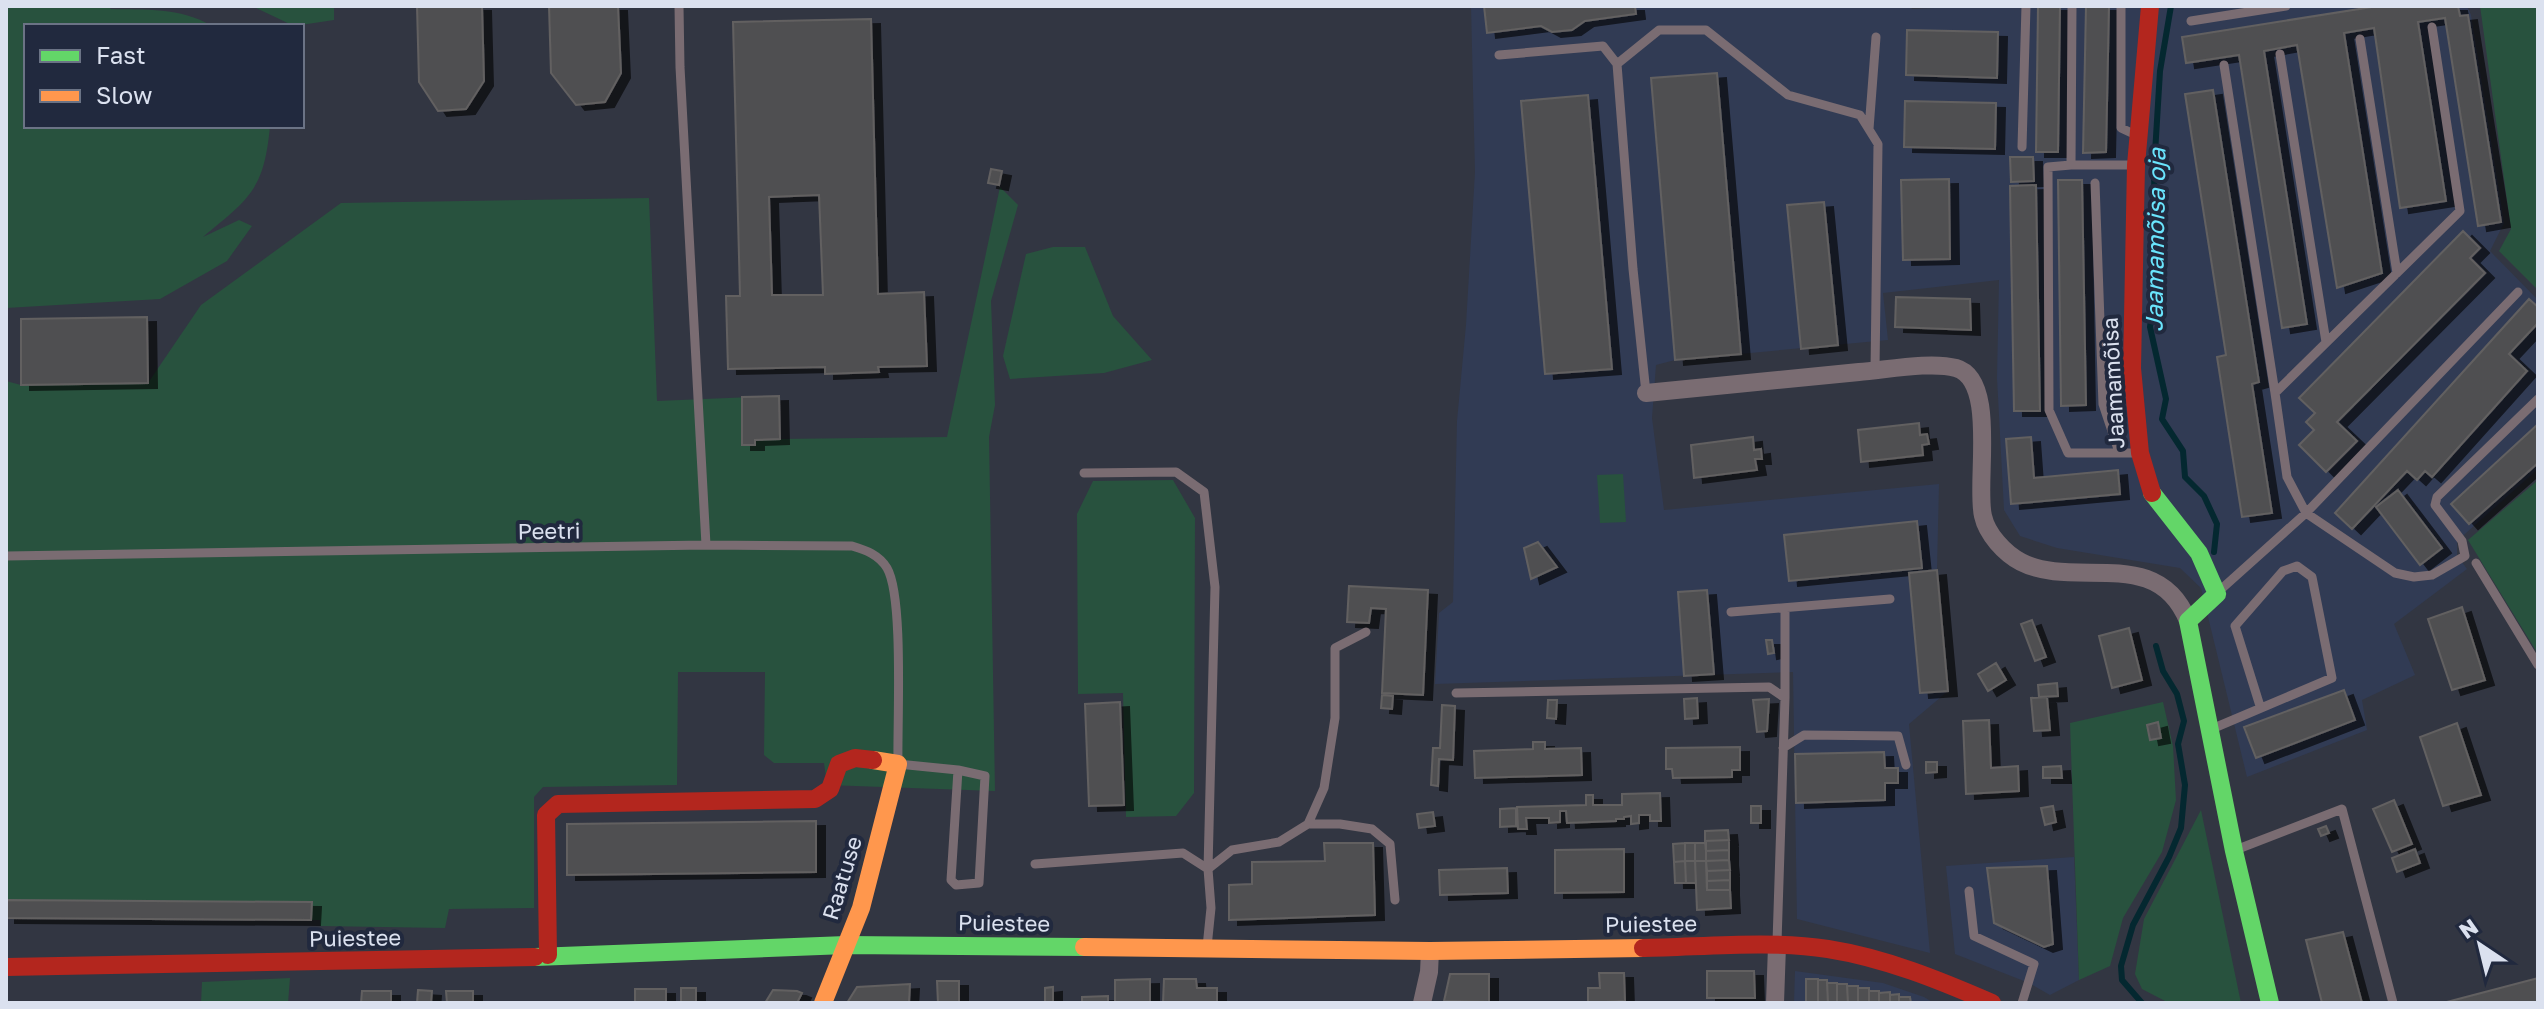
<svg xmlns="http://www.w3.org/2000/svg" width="2544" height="1009" viewBox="0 0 2544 1009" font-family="'Golos Text',sans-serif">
  <defs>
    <filter id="shadow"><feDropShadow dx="9" dy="5" stdDeviation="0" flood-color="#0009"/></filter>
  </defs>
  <rect width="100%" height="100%" fill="#323642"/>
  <!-- built -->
  <path fill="#313b54" d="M1471,6H1910L1912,9L1977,6H2467L2471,15L2504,223L2490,251L2538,300V469L2457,541V555L2467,569L2394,624L2415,675L2362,700L2367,730L2247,777L2201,588L2180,568L2057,548L2020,536L2004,510L1997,378L1999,280L1883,293L1888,340L1675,360L1656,365L1652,418L1664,510L1939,484L1937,570L1948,691L1909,724L1930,953L1797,919L1793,672L1435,684L1439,613L1453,602L1457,421L1466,325L1475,172Z
    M2074,857L2079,980L2050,995L2029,983L1955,954L1946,866Z
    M1795,971L1883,983L1924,997L1934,1003H1794Z"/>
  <!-- green -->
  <path fill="#28523e" d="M6,6H112L110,9C145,10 180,7 212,26H26V126H270C264,190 250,198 203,237L239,220L252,226L227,261L160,299L6,308Z
    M252,6H334V20L294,26Z
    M2480,6H2538V290L2499,251L2511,229Z
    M1000,187L1018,205L991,301L995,405L989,437L995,791L827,785L824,763H774L764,755L765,672H678L677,785L543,787L534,797V908L449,909L445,928L320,926V920H311V902L6,900V381L21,385L148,383L201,305L341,203L649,198L657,401L779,396L780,439L947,437Z
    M1053,247H1085L1113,316L1152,360L1104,373L1010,379L1003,356L1026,254Z
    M1623,474L1626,522L1600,523L1597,475Z
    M1173,480L1195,518L1194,793L1176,816L1126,817L1123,693L1078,694L1077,514L1093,481Z
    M2538,480V654L2468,540Z
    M2163,702L2173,746L2176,800L2162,852L2123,918L2110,966L2079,980L2070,723Z
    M2201,810L2241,1003L2167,1002L2142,989L2135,974L2144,919Z
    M290,978L288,1003H201L202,982Z"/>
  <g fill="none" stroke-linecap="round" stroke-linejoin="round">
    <!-- stream -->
    <path stroke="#042830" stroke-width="6" d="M2171,6L2160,71L2154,170L2156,283L2150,327L2166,399L2162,419L2183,451L2185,477L2204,496L2217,524L2214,552
      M2142,1003L2122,980L2121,966L2133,925L2169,857L2181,828L2185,785L2178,744L2184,721L2177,694L2163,671L2156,646"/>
  </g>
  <!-- building -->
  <path fill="#505051" stroke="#626061" stroke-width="2" fill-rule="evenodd" filter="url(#shadow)" d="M417,6H482L484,81L466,109L438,111L419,82Z
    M549,6H618L621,73L605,102L576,105L551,73Z
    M1484,6H1635L1636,14L1585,21L1572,30L1552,32L1541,26L1487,33Z
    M2038,6H2060L2058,152H2036Z
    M2086,6H2109L2106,152L2083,153Z
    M2378,6H2458L2460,16L2468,15L2501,222L2478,226L2445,18L2418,22L2446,201L2400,208L2374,28L2344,33L2382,273L2337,288L2297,45L2264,51L2307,324L2282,328L2239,55L2186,63L2182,37Z
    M871,19L878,294L924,292L927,366L878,367L879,372L825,374V367L728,369L726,296H740L733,22ZM819,195L823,295H772L769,197Z
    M1907,30L1998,32L1997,78L1906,75Z
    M1717,73L1741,354L1675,360L1651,78Z
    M2213,90L2259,382L2252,384L2272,513L2242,517L2217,357L2226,355L2185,94Z
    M1588,95L1612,369L1545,374L1521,101Z
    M1905,101L1996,103L1995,149L1904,147Z
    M2010,157H2033L2034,181L2011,182Z
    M991,169L1002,171L999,185L988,183Z
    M1949,179L1950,259L1903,260L1901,180Z
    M2058,180H2082L2086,405L2061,406Z
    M2036,185L2040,411H2014L2010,186Z
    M1824,202L1838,345L1801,349L1787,205Z
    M2463,231L2480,248L2470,258L2485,273L2337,422L2357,441L2326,472L2299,445L2314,430L2306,422L2315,413L2299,398Z
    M1896,297L1970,299L1971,330L1895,327Z
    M2529,299L2538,307V323L2509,354L2527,371L2432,477L2425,471L2417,480L2407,471L2352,529L2335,513Z
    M147,317L148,383L21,385V319Z
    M779,396L780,439L755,440V445H742V397Z
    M1919,423L1920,435L1927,434L1929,444L1922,445L1923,455L1861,462L1858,430Z
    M2538,424V463L2469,524L2451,504Z
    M1753,437L1754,450L1761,449L1762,459H1755L1757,470L1694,478L1691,445Z
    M2031,437L2034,478L2118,470L2120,494L2011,504L2006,439Z
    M2398,490L2442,548L2420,565L2376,507Z
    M1917,521L1922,568L1789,581L1784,535Z
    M1538,542L1557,567L1531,579L1524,548Z
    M1937,570L1948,691L1920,693L1909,573Z
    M1349,586L1428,590L1423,695L1382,693L1386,609L1371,608L1369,623L1347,622Z
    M1707,590L1714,674L1684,676L1678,592Z
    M2462,607L2485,680L2452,690L2428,619Z
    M2032,620L2046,657L2035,661L2021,624Z
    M2129,628L2142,680L2112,688L2099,636Z
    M1766,640H1772L1774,653L1768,654Z
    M1996,663L2006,680L1988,691L1978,674Z
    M2057,683L2058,696L2039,697L2038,685Z
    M2344,690L2355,720L2256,758L2244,727Z
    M1382,695L1393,696L1392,709L1381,708Z
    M2047,697L2050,730L2034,731L2031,698Z
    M1697,698L1698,718L1685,719L1684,699Z
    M1769,699L1767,731L1757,732L1753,700Z
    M1548,700H1557L1556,719L1547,718Z
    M1120,702L1124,805L1089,806L1085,704Z
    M1442,705L1455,706L1453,760L1439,759L1438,786L1431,785L1433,748H1440Z
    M1989,720L1991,768L2018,766L2019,791L1966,794L1963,721Z
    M2158,722L2161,738L2150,740L2147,725Z
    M2457,723L2481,795L2443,806L2420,737Z
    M1533,742H1545V749L1581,748L1582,775L1475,778L1474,751L1533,749Z
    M1740,747V770H1732V777L1673,778L1672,769H1666V748Z
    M1884,752L1885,768H1898V783H1885V800L1796,803L1795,754Z
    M1926,762H1937V772L1926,773Z
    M2061,766L2062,778H2043V767Z
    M1660,793L1661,821H1650V815H1639V823L1631,824V816L1624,817V819H1616V821L1567,823L1566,811H1560V822L1549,823V818H1526L1527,829H1518L1517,807L1586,805V795H1593V805H1622V794Z
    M2394,800L2412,844L2392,852L2373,809Z
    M1751,806H1761V823H1751Z
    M2053,806L2056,822L2045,825L2041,808Z
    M1516,808V826L1500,827V809Z
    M1433,812L1435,826L1419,828L1417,814Z
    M816,821V872L567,875V824Z
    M2326,826L2329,833L2321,836L2318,829Z
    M1728,830L1729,840L1705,841V831Z
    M1729,840V850L1706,851L1705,841Z
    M1324,843H1373L1375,915L1229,920V885L1252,884V862L1325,861Z
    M1685,843V861L1674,862L1673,844Z
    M1685,843H1695V861H1685Z
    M1695,843H1706V861H1695Z
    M1624,849V892L1555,893V850Z
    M2415,849L2420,863L2397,872L2392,858Z
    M1729,850V860L1706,861V851Z
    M1729,860L1730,870L1707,871L1706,861Z
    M1685,861L1686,883H1675L1674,862Z
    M1685,861H1695L1696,883H1686Z
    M1695,861H1706L1707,890H1730L1731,908L1697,910Z
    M2047,866L2053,944L2044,947L1994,923L1987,868Z
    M1507,868L1508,893L1440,895L1439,870Z
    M1730,870V880L1707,881V871Z
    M1730,880V890H1707V881Z
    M6,900L312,902L311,920L6,918Z
    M2343,932L2362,1003H2322L2306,940Z
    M1707,971H1754L1755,998H1707Z
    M1599,973H1624L1625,1001L1588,1003V988H1600Z
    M1450,974H1489V1002L1444,1001Z
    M2538,978V1003H2443Z
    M1150,979V1003H1115V980Z
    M1164,979H1196L1197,988H1217V1003H1163Z
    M1806,979H1818V1002H1806Z
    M1818,980H1827L1828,1003H1818Z
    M937,981H959V1003H938Z
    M1827,983H1837V1003H1828Z
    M910,984L909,1003H847L857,987Z
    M1837,984H1847L1848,1003H1837Z
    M1847,986H1858V1003H1848Z
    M1053,987V1003H1045V988Z
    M681,988H696V1003H681Z
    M1858,988H1869V1003H1858Z
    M635,989H666V1003H635Z
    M418,990L432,991L431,1003H417Z
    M773,990L797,991L802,993L797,1003H765Z
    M362,991H391V1003H361Z
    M446,991H473V1003H447Z
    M1869,991H1879V1003H1869Z
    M1890,992V1003H1879V993Z
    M1899,994V1003H1890V995Z
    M1108,996V1003H1082V997Z
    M1899,997H1910L1911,1003H1899Z"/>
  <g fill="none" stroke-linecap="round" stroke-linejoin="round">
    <!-- lane -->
    <path stroke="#7a6c72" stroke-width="9" d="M679,6L680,67L706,545
      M2072,6L2071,165H2133
      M2121,6V128L2136,135
      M2191,21L2286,6
      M2432,27L2460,211L2275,393L2287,477L2306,513L2395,573L2414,577L2432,575L2465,556L2462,541L2435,505L2437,497L2538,399
      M2360,39L2397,273
      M2280,54L2326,342
      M1499,55L1603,46L1617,64L1633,269L1646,393
      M1617,64L1659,30H1706L1788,95L1860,115L1878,144L1875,370
      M2224,65L2275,393
      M1869,129L1876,37
      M2022,147L2026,6
      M2071,165L2048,167L2049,410L2068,453H2136
      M2095,183L2103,404L2119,452
      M1084,473L1176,472L1204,492L1215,587L1208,869
      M6,556L706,545L852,546C866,550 879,555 887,568C904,597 897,724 898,764L958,770L985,776L979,883L956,885L951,880L958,770
      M2476,563L2538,665
      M2218,592L2306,513L2518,292
      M1731,612L1890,599
      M1456,693L1769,687L1785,698L1777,942
      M1785,698V609
      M2214,728L2332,678L2312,577L2297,566L2283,571L2235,626L2260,706
      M1783,748L1804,735L1898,736L1906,765
      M1308,824L1324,788L1335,718V648L1366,632
      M2238,849L2342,809L2393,1003
      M1035,864L1183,853L1208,869L1211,908L1207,947
      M1208,869L1232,850L1279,842L1308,824H1340L1372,829L1390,844L1395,900
      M1969,891L1974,936L2034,964L2022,1003"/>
    <!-- street -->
    <path stroke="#7a6c72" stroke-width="18" d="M1646,393C1717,386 1788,379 1859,372C1886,370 1931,361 1956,368C1998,380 1975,483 1983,516C1987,534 2004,553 2021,562C2075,590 2157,544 2188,621
      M1422,1003L1429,972L1430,951
      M1775,1003L1777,946"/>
    <!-- fast -->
    <path stroke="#63d668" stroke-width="18" d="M2152,493L2199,553L2217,594L2188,621L2234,851L2270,1003
      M535,957L846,945L1084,947"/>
    <!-- slow -->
    <path stroke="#ff974d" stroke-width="18" d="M1084,947L1430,951L1643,948
      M823,1003L861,908L898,764L873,760"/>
    <!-- jam -->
    <path stroke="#b3261e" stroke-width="18" d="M2150,6L2136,165L2132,368L2140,453L2152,493
      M1643,948C1704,947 1768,940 1828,949C1885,958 1939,980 1992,1003
      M548,955L546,815L558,804L815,799L830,789L839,764L855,758L873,760
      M6,967L535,957"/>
  </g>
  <g text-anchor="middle" stroke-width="8" stroke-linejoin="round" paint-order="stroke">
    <!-- street labels -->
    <g font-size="22" fill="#dbe1ef" stroke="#21293e">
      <text transform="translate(2113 383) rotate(-93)" y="8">Jaamamõisa</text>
      <text transform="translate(549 531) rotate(-1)" y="8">Peetri</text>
      <text transform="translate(842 878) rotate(-73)" y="8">Raatuse</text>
      <text transform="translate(1004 923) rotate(1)" y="8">Puiestee</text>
      <text transform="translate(1651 924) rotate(-1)" y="8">Puiestee</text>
      <text transform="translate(355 938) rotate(-1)" y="8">Puiestee</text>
    </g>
    <!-- water labels -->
    <g font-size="24" font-style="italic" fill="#6ae5fd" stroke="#21293e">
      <text transform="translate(2156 240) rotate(-89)" y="8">Jaamamõisa oja</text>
    </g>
  </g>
  <!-- border -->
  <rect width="2544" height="1009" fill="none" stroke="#dbe1ef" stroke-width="16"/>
  <!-- legend -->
  <rect x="24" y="24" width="280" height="104" fill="#21293e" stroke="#6b7385" stroke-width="2"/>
  <rect x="40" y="50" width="40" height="12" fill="#63d668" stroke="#6b7385" stroke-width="2"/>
  <text x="96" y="64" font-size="24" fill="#dbe1ef">Fast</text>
  <rect x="40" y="90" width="40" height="12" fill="#ff974d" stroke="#6b7385" stroke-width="2"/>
  <text x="96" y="104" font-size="24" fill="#dbe1ef">Slow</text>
  <!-- north arrow -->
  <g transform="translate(2480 945) rotate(325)" stroke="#21293e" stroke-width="6" paint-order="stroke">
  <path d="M0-6L14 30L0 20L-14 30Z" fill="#dbe1ef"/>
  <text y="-12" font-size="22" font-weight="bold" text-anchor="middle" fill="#dbe1ef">N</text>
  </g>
</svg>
